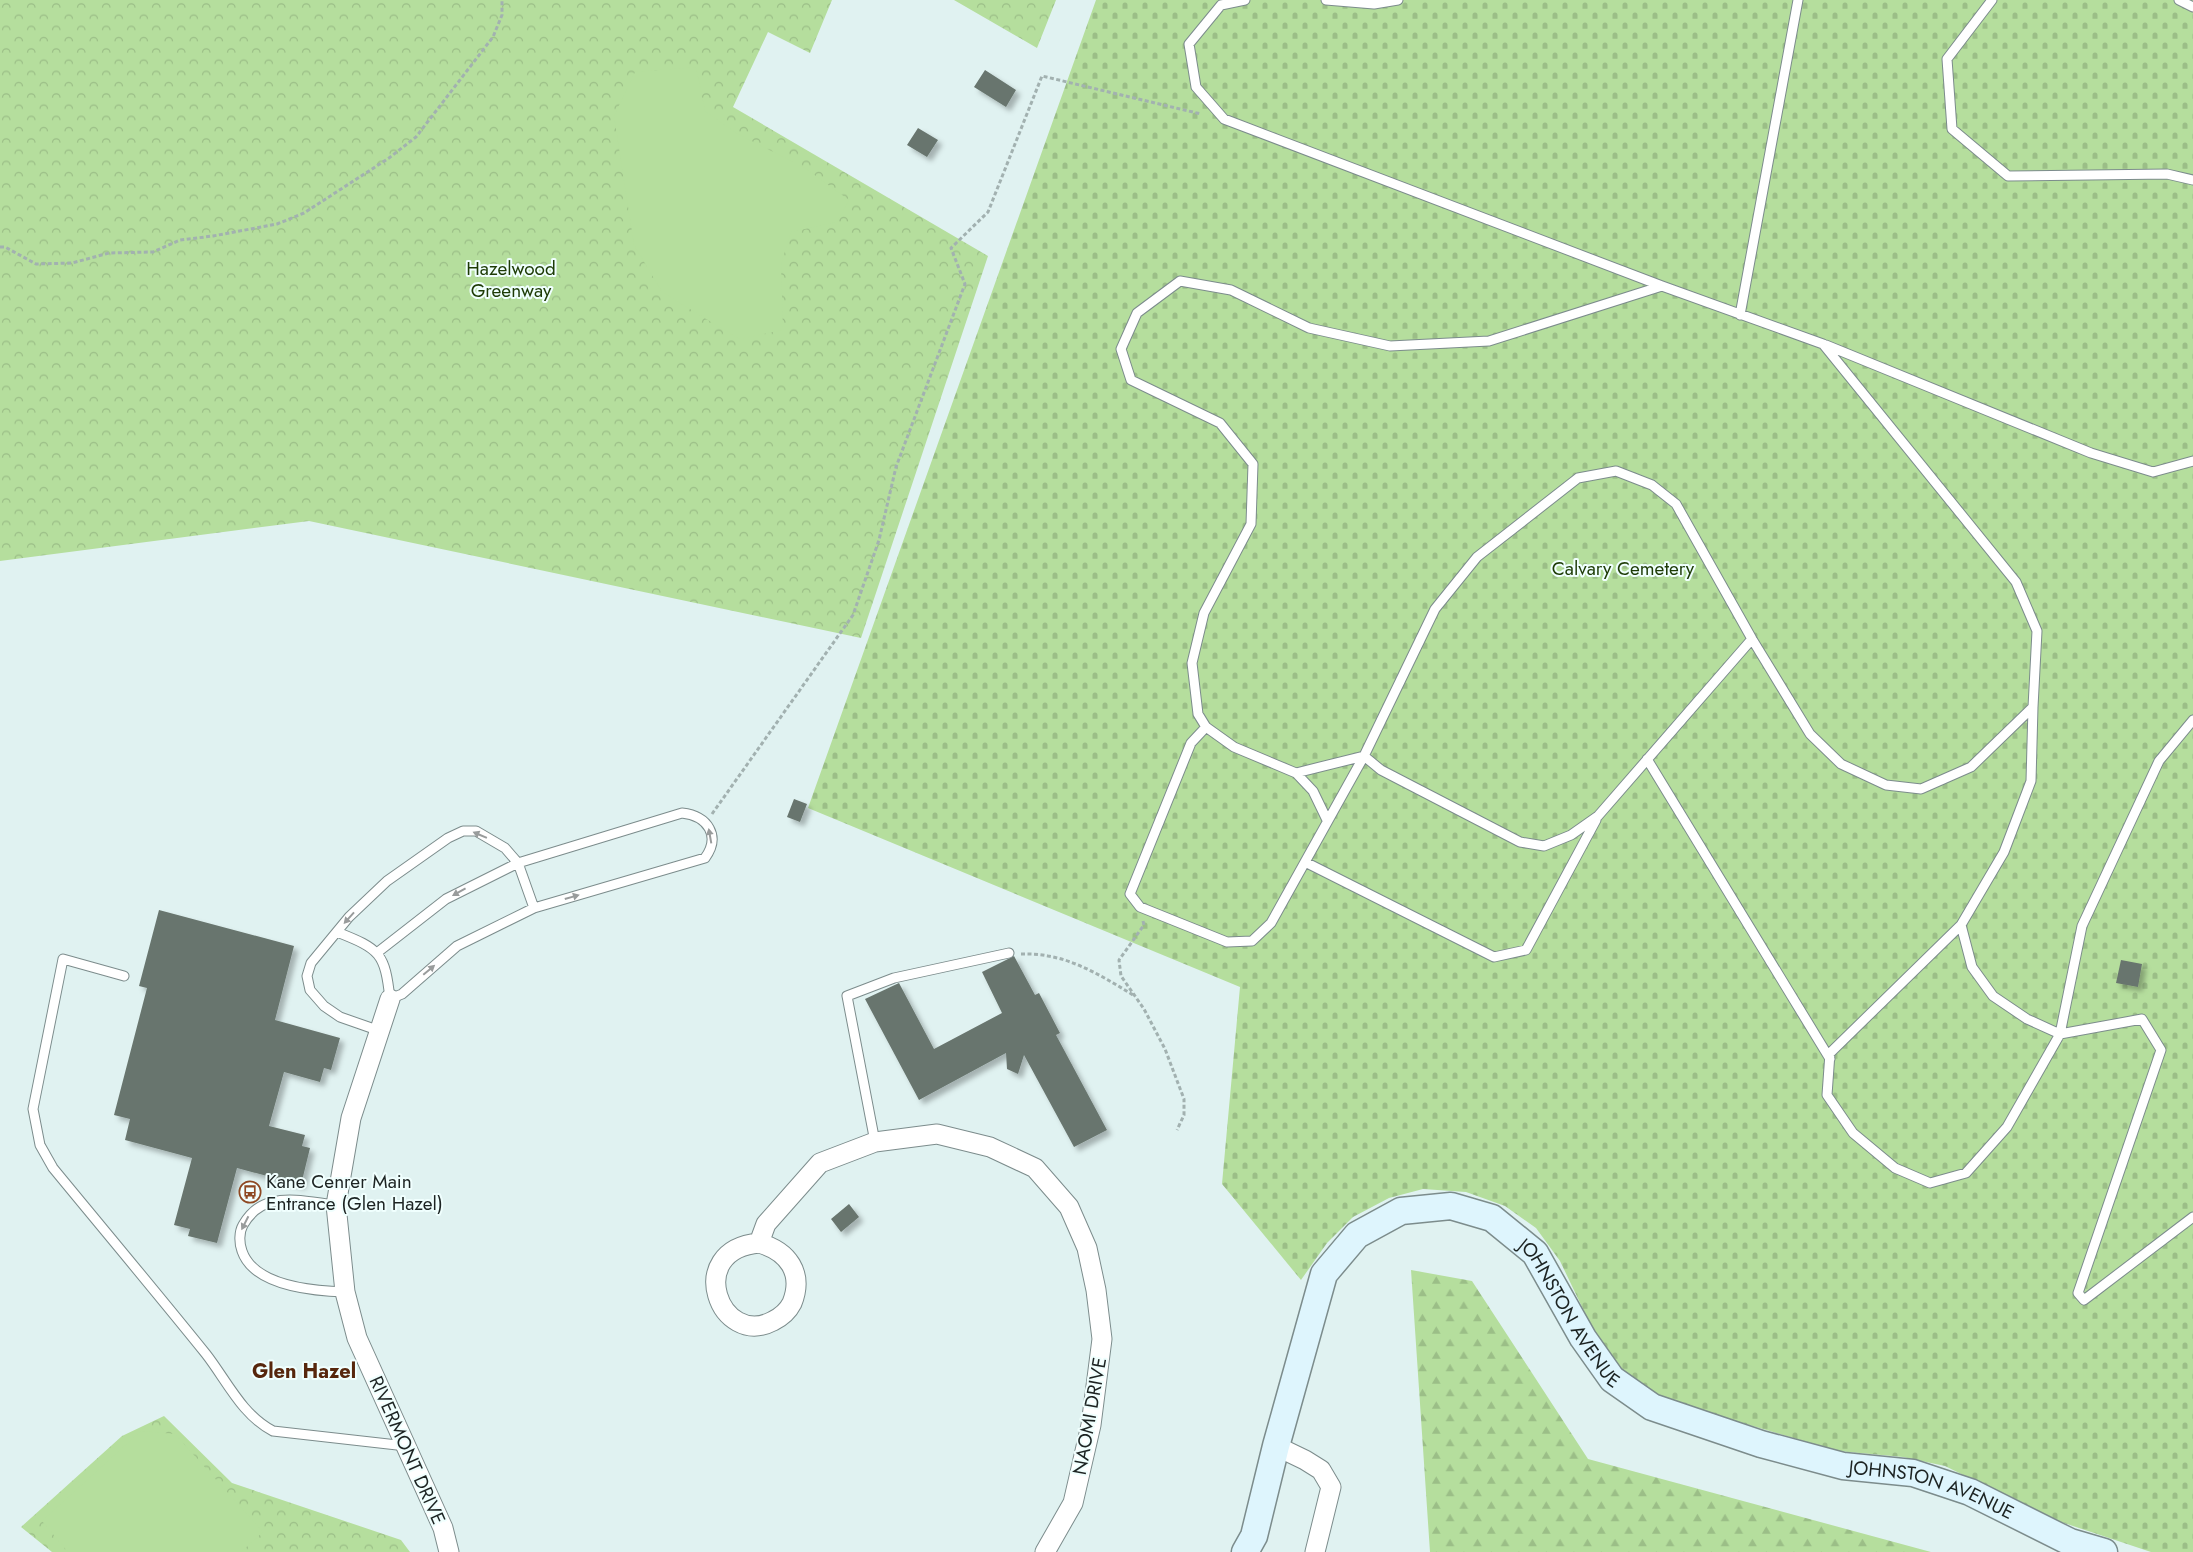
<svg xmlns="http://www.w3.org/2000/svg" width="2193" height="1552" viewBox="0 0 2193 1552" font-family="Jost,sans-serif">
  <defs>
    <pattern id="forest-firs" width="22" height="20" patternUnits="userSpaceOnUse" patternTransform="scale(1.25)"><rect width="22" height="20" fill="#b5de9d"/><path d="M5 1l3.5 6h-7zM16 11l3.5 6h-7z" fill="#9bbe87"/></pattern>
    <pattern id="cemetery-stones" width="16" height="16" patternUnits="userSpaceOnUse" patternTransform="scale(1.25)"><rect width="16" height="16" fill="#b5de9d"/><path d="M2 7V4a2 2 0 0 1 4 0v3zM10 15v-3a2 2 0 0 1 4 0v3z" fill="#9bbe87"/></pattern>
    <pattern id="park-crowns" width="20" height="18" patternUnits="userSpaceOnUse" patternTransform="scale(1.25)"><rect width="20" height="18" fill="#b5de9d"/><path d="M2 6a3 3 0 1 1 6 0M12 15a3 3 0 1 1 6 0" fill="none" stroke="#9bbe87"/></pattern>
    <filter id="shadow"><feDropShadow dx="4.5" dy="4.5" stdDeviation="2.5" flood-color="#0004"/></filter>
  </defs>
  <rect width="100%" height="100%" fill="#e0f2f1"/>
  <!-- forest -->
  <path fill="url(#forest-firs)" d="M1411,1270L1472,1281L1588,1459L1931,1552H1430Z"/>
  <!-- cemetery -->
  <path fill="url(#cemetery-stones)" d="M1096,0H2193V1552H2151L2055,1520L1945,1466L1903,1457L1838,1451L1674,1403L1641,1386L1615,1363L1595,1334L1560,1261L1536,1228L1505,1206L1466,1192L1423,1189L1389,1198L1353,1217L1327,1243L1301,1280L1222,1184L1240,987L808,808Z"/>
  <!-- park -->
  <path fill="url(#park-crowns)" d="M0,0H832L810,53L768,32L733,107L988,256L861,638L309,521L0,561Z
    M954,0H1056L1037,48Z
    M164,1416L232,1483L401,1540L410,1552H52L21,1527L122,1436Z"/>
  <!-- pitch -->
  <path fill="#b5de9d" d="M696,67L705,111L736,133L805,168L849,200L837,222L791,232L781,264L783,330L739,339L662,292L634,245L614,116L635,72Z
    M141,1431L175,1434L263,1532L241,1552H68L42,1521Z"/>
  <!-- building -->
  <path fill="#68756e" filter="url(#shadow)" d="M985,70L1016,90L1006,107L974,87Z
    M918,128L938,140L927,157L907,145Z
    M794,799L807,804L800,822L787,817Z
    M159,910L294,946L275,1020L340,1038L331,1070L324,1068L320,1082L284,1072L269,1126L305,1135L302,1146L310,1148L301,1185L237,1168L217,1243L188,1236L190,1229L174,1225L192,1158L125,1140L130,1119L114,1115L147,988L139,986Z
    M1014,956L1035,995L1039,993L1060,1033L1056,1035L1107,1130L1074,1147L1024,1055L1018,1074L1007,1069L1006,1053L919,1100L865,999L899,983L934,1049L1002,1013L982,972Z
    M2121,960L2142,964L2138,987L2116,983Z
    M849,1204L859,1217L841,1232L831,1219Z"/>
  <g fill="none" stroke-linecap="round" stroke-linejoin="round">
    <!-- lane casing -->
    <g stroke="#7c8c8c" stroke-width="11">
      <path id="lane" d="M1245,0L1221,5L1189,44L1196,87L1224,119L1662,286L1823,344L2016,582L2037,631L2033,707
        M1326,0L1374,4L1398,0
        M1992,0L1947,59L1952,129L2008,176L2167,174L2193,180
        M2179,0L2193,7
        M1662,286L1489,341L1390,346L1309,328L1231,290L1180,281L1137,313L1121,349L1131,380L1220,423L1253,464L1251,524L1204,613L1192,663L1198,714L1206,727L1234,747L1296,773L1364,756L1435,609L1477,557L1578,478L1616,471L1652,485L1676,504L1752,639L1810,734L1841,764L1886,785L1921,789L1971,767L2033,707L2031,781L2004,852L1961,925L1830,1053L1827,1095L1853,1133L1895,1168L1930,1183L1966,1173L2007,1127L2060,1034L2082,926L2159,761L2193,720
        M1740,315L1798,0
        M1826,345L2091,453L2153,472L2193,461
        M1206,727L1191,743L1130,894L1140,907L1227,942L1252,941L1271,923L1364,756L1381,770L1520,842L1544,846L1571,835L1598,816L1752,639
        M1647,759L1830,1059
        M1296,773L1313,791L1327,820
        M1305,862L1494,957L1526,950L1596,820
        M1961,925L1972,967L1993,996L2027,1019L2060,1034L2142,1019L2161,1050L2078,1293L2084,1300L2193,1217
        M337,932C380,949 385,953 390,999L402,994L457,946L534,908L705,858C721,836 708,816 682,813L518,863L446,899L378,952
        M124,976L63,959L33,1109L40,1145L53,1168C104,1230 156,1292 206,1354C227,1381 242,1415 273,1431L406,1446
        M380,1031L340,1017L324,1006L310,990L307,976L311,963L349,917L387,881L448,838L463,831H476L505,848L518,863L534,908
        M875,1142L847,996L894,978L1009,953
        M336,1205C316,1203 292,1197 272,1202C259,1205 250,1213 243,1225C239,1232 239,1243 242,1251C254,1286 313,1291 345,1292"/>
    </g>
    <!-- street casing -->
    <g stroke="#7c8c8c" stroke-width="21">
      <path id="street" d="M390,999L351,1118L336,1205L345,1292L357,1338L443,1528L449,1552
        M759,1243C788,1251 804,1273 792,1303C788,1311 781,1317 773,1321C720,1349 683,1250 759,1243L766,1224L820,1163L875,1142L937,1134L990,1147L1035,1168L1069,1207L1087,1248L1096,1290L1102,1339L1091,1425L1073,1503L1045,1552
        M1276,1446L1305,1460L1321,1470L1331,1487L1315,1552"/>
    </g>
    <!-- secondary casing -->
    <g stroke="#7c8c8c" stroke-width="29">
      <g id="secondary">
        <path id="s1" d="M1245,1552L1254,1536L1276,1446L1324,1274L1357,1235L1401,1211L1451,1206L1492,1218L1535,1253L1583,1338L1612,1379L1652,1407L1761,1444L1843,1466L1913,1473L1970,1492L2070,1542L2104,1552"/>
      </g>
    </g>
    <!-- path -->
    <path stroke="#a2b1b0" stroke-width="3" stroke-dasharray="4 2.5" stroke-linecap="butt" d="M0,247H5L36,264L72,263L109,253L153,252L180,240L213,236L277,224L304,213L389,158L416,137L493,37L502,15V0
      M712,814L853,615L879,540L896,467L965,284L951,248L988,212L1042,76L1201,114
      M1143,921L1144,925L1119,960L1121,976L1144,1009L1165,1049L1184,1099V1115L1177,1130
      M1021,954C1030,954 1039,954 1048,956C1078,961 1107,979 1133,995"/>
    <!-- lane -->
    <use href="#lane" stroke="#fff" stroke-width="9"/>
    <!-- street -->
    <use href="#street" stroke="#fff" stroke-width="19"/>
    <!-- secondary -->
    <use href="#secondary" stroke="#def5fd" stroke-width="26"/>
  </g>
  <!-- one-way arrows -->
  <defs><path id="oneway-solid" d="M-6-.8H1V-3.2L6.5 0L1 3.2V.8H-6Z" transform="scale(1.25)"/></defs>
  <g fill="#999c9c">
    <use href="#oneway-solid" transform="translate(480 835) rotate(-157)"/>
    <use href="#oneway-solid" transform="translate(710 836) rotate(-100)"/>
    <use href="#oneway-solid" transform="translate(459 892) rotate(151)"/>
    <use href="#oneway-solid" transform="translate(572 897) rotate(-16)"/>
    <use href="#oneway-solid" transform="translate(349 918) rotate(132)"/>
    <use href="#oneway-solid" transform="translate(429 970) rotate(-40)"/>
    <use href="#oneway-solid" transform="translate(245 1223) rotate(117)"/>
  </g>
  <!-- icons -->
  <defs>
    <g id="bus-ring" transform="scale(1.125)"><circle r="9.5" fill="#f0fffe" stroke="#8e4822" stroke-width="1.5"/><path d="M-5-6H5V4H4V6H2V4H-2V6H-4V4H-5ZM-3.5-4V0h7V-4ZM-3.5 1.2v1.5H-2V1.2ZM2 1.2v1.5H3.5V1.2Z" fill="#8e4822"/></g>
  </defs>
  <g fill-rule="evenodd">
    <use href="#bus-ring" x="250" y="1192"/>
  </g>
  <g text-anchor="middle" stroke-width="4" stroke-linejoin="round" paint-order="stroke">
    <!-- park labels -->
    <g font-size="19" fill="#1d3b05" stroke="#f0fffe">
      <text x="511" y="275">Hazelwood<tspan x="511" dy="22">Greenway</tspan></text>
      <text x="1623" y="575">Calvary Cemetery</text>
    </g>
    <!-- poi labels -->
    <g font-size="19" fill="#1c2322" stroke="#f0fffe" text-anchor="start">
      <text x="266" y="1188">Kane Cenrer Main<tspan x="266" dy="22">Entrance (Glen Hazel)</tspan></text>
    </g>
    <!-- street labels -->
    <g font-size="19" fill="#1c2322" stroke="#f0fffe">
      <text dy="7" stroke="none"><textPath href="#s1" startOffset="608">JOHNSTON AVENUE</textPath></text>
      <text transform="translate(1089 1416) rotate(-80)" y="7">NAOMI DRIVE</text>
      <text transform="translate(408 1450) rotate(66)" y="7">RIVERMONT DRIVE</text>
      <text dy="7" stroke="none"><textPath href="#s1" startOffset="1028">JOHNSTON AVENUE</textPath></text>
    </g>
    <!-- neighbourhood labels -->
    <g font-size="20" font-weight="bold" fill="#57270d" stroke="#f0fffe">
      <text x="304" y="1378">Glen Hazel</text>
    </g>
  </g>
</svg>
